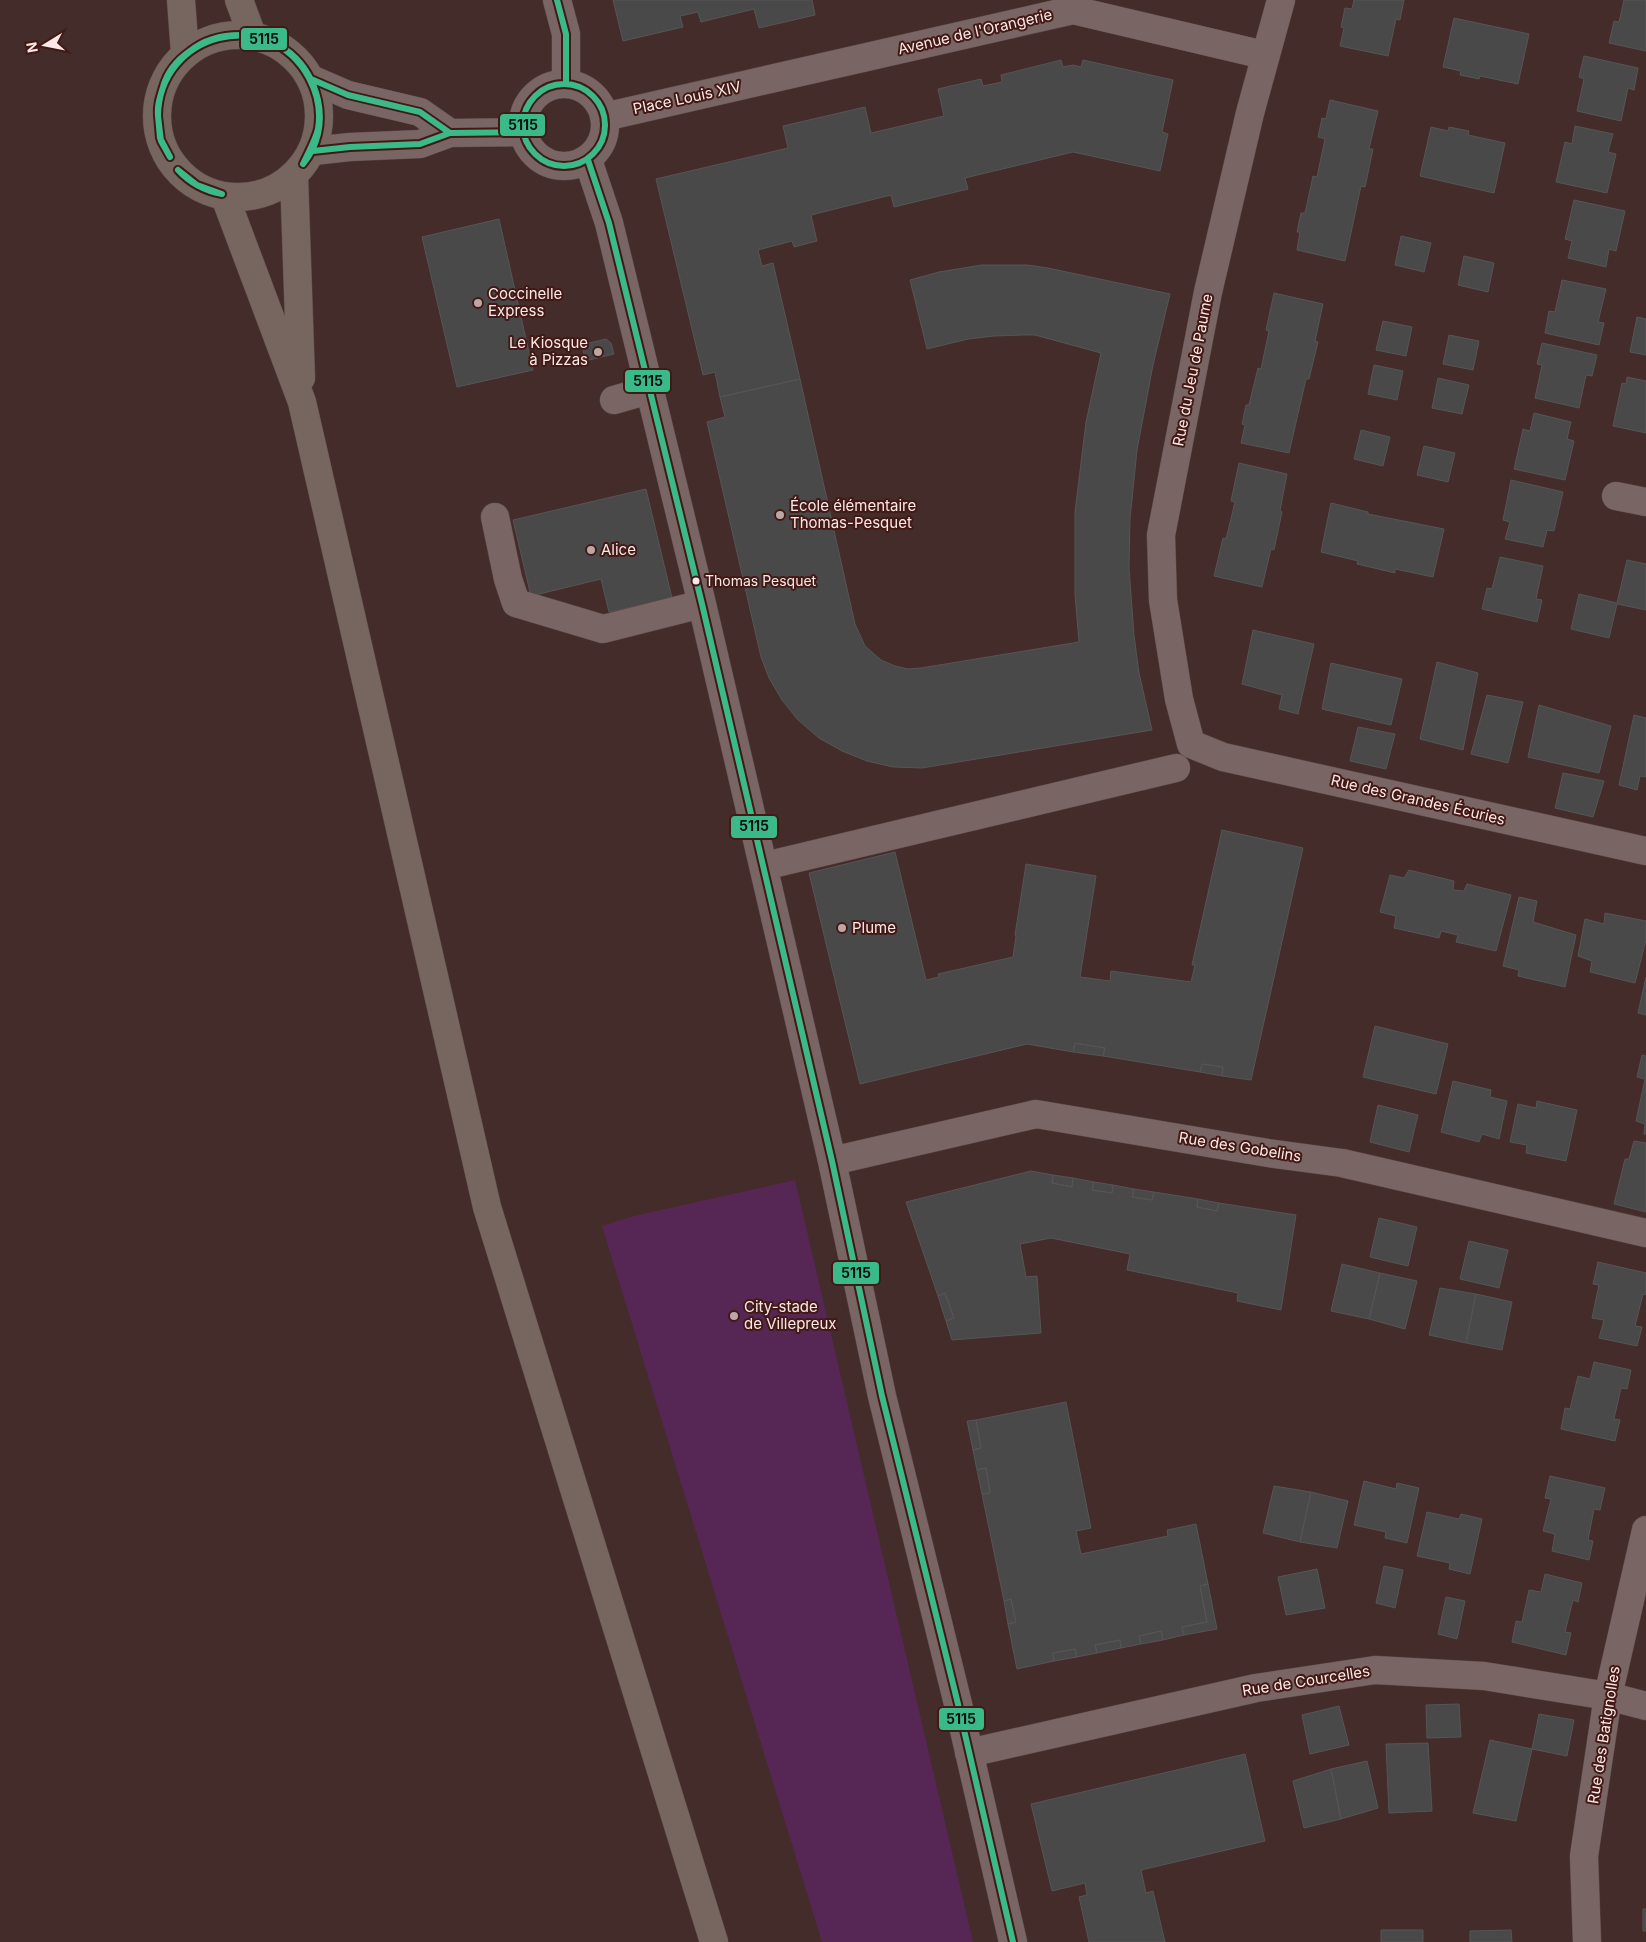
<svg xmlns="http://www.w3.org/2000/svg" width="1646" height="1942" viewBox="0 0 1646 1942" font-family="Inter,sans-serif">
  <rect width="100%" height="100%" fill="#442c2a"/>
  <!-- green -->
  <path fill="#562754" d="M795,1180L973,1942H822L602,1226L634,1216Z"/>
  <!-- building -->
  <path fill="#4a4949" stroke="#565556" d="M613,0H812L815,15L759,28L754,9L701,22L698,12L680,16L683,27L623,41Z
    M1354,0H1404L1400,20L1396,19L1388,56L1340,46L1344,28L1341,27L1345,8L1352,9Z
    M1624,0H1646V51L1609,43L1614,21L1619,22Z
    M1454,18L1529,34L1518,84L1480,76L1479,79L1460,75L1461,71L1443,67Z
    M1584,56L1638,68L1634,90L1628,88L1621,121L1577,111L1584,79L1579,77Z
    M1061,60L1063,67L1073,65L1081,67L1083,60L1173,80L1162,132L1168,134L1160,171L1073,152L965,178L968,189L894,207L891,195L811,215L817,241L794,247L792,241L758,250L762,266L773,263L800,379L720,397L715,372L703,375L656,179L788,148L783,126L865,107L871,133L944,116L938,89L981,79L983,86L1002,82L1001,75Z
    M1330,100L1378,111L1369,149H1373L1365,187L1361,186L1345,261L1297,250L1300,232H1297L1301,213H1305L1313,176L1317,177L1325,139L1318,137L1322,118L1326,119Z
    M1575,126L1613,134L1608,152L1616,154L1607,193L1556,182L1565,142L1572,144Z
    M1431,127L1448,131L1449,127L1469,131L1468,135L1505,143L1494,193L1420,176Z
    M1574,200L1625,211L1616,251L1609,249L1606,267L1568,258L1572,241L1565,239Z
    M499,219L533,370L457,387L422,237Z
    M1401,236L1431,243L1424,272L1395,265Z
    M1464,256L1494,263L1488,292L1458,285Z
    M982,265H1027L1048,268L1170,294L1153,365L1137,450L1130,519L1129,568L1134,635L1139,673L1152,730L922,768L893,767L867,761L842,751L819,738L798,720L782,700L769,678L761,657L707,422L725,417L720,397L800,379L855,624L865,646L881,660L895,666L908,669L921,668L1079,642L1075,594V512L1086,422L1101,353L1035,335H1023L994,336L968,339L927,349L910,280L939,272Z
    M1562,280L1606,289L1598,322L1604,323L1599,345L1545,333L1549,311L1555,312Z
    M1274,293L1323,304L1315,341L1318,342L1309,379H1306L1289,453L1241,443L1245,425L1242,424L1246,405H1249L1258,368L1261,369L1269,331L1266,330Z
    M1637,317L1646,319V355L1630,352Z
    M1383,321L1412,327L1406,356L1376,350Z
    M1449,335L1479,341L1473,370L1443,364Z
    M606,339L611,343L614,354L585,361L583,349L585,344Z
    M1542,343L1597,355L1592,376L1586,375L1579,408L1535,398L1542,365L1537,364Z
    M1374,365L1403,371L1397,400L1368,394Z
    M1627,377L1646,381V433L1613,426L1622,383L1626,384Z
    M1438,378L1469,385L1462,414L1432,408Z
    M1534,413L1571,422L1567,439L1574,441L1565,480L1514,469L1523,429L1530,431Z
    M1361,430L1390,437L1383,466L1354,459Z
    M1424,446L1455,453L1448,482L1417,475Z
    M1239,463L1287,474L1280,511L1282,512L1274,550L1271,549L1262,587L1214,576L1223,538L1226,539L1235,502L1231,501Z
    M1511,480L1563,492L1554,531L1547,530L1543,547L1505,539L1510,522L1503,520Z
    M646,489L672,598L609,612L601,579L531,596L513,520Z
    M1331,503L1368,512V514L1444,529L1433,577L1395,569V573L1357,564L1358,561L1321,552Z
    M1500,557L1543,566L1536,599L1542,600L1537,622L1482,609L1487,588L1492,589Z
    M1627,560L1646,564V610L1617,604L1609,638L1571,629L1579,594L1617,603Z
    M1253,630L1314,644L1298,714L1279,709L1282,695L1242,684Z
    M1437,662L1478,673L1463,750L1420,739Z
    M1331,663L1402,679L1391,725L1322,709Z
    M1487,695L1523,702L1508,763L1471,754Z
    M1539,705L1611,726L1599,773L1528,757Z
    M1634,715L1646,718V777L1640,776L1637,790L1619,785Z
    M1358,727L1395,734L1386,769L1350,761Z
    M1563,773L1604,781L1593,817L1555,808Z
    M1222,830L1303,848L1251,1080L1222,1076L1223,1067L1202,1064L1200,1072L1103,1056L1105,1048L1075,1043L1073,1052L1027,1044L860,1084L809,873L895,852L926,980L939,977L938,974L1013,957L1016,936L1015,935L1026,864L1096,876L1080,977L1110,981L1111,971L1191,982L1195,965H1192Z
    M1409,870L1454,881L1453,890L1464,891L1467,884L1511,895L1496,951L1456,942L1458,935L1441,931L1439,938L1394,928L1396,916L1380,912L1390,875L1404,878Z
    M1519,897L1537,901L1533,922L1576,935L1565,987L1518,976L1519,970L1503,966Z
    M1605,913L1646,921V940L1635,983L1590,972L1592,961L1578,956L1585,919L1604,924Z
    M1646,977V1015L1638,1013Z
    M1375,1026L1448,1044L1436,1094L1363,1077Z
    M1075,1043L1105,1048L1103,1056L1073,1052Z
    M1642,1055L1646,1056V1134H1644L1645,1124L1636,1121L1645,1079L1637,1077Z
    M1202,1064L1223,1067L1222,1076L1200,1072Z
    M1453,1081L1491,1090L1490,1097L1507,1101L1499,1139L1482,1134L1479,1142L1441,1132Z
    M1537,1101L1577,1110L1566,1161L1526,1153L1527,1145L1510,1142L1518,1104L1536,1108Z
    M1378,1105L1418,1115L1409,1152L1370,1142Z
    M1634,1141L1646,1143V1212L1614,1204L1625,1159H1629Z
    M1031,1171L1053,1175L1052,1183L1072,1187L1073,1178L1094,1182L1092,1190L1112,1193L1113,1185L1134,1189L1132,1197L1152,1200L1154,1192L1198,1199L1197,1207L1217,1211L1219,1203L1296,1215L1281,1310L1237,1301L1238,1293L1127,1270L1130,1254L1051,1238L1020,1244L1026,1277L1037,1276L1041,1333L952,1340L946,1321L954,1318L945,1293L938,1296L906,1202Z
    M1053,1175L1073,1178L1072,1187L1052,1183Z
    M1094,1182L1113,1185L1112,1193L1092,1190Z
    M1134,1189L1154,1192L1152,1200L1132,1197Z
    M1198,1199L1219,1203L1217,1211L1197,1207Z
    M1379,1218L1417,1227L1408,1266L1370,1257Z
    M1469,1241L1508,1250L1499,1288L1460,1279Z
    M1598,1262L1646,1273V1295L1643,1294L1635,1326L1642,1327L1637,1346L1599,1338L1604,1320L1592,1318L1599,1285L1593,1284Z
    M1342,1264L1380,1273L1369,1319L1331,1311Z
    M1380,1273L1417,1281L1405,1329L1369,1319Z
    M1440,1288L1476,1294L1466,1343L1429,1335Z
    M945,1293L954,1318L946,1321L938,1296Z
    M1476,1294L1512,1302L1502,1350L1466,1343Z
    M1594,1362L1631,1370L1627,1389L1621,1388L1614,1419L1620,1420L1615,1441L1561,1429L1565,1408L1570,1409L1578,1376L1590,1379Z
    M1066,1402L1091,1528L1076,1531L1081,1554L1168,1536L1167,1530L1196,1524L1208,1584L1200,1586L1207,1622L1182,1627L1184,1635L1163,1640L1161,1631L1139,1636L1141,1644L1121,1648L1120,1640L1095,1645L1097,1653L1077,1657L1075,1649L1053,1653L1054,1661L1017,1669L1008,1624L1016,1622L1011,1599L1004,1601L982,1494L990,1493L986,1468L977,1470L973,1450L981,1448L976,1420Z
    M976,1420L981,1448L973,1450L967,1421Z
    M986,1468L990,1493L982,1494L977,1470Z
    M1550,1476L1605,1488L1600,1510L1594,1509L1588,1540L1593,1541L1589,1560L1552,1551L1555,1534L1543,1531L1551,1499L1545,1498Z
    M1364,1481L1396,1489L1397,1483L1419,1488L1407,1543L1385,1538L1386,1532L1354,1525Z
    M1274,1486L1311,1492L1300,1542L1263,1533Z
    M1311,1492L1348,1501L1337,1548L1300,1542Z
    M1427,1512L1459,1519L1461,1514L1482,1519L1470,1574L1449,1569L1450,1563L1417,1556Z
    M1384,1566L1403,1570L1395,1608L1376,1603Z
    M1317,1569L1325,1608L1286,1615L1278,1577Z
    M1545,1574L1582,1583L1578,1602L1573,1600L1565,1632L1571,1633L1566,1655L1512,1642L1516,1621L1522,1622L1529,1590L1541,1592Z
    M1208,1584L1217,1629L1184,1635L1182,1627L1207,1622L1200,1586Z
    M1446,1597L1465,1601L1457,1639L1438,1634Z
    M1011,1599L1016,1622L1008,1624L1004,1601Z
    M1161,1631L1163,1640L1141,1644L1139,1636Z
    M1120,1640L1121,1648L1097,1653L1095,1645Z
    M1075,1649L1077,1657L1054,1661L1053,1653Z
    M1459,1704L1461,1737L1427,1738L1426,1705Z
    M1339,1706L1349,1745L1310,1754L1302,1715Z
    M1539,1714L1574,1720L1567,1756L1532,1749Z
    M1490,1740L1532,1749L1516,1821L1473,1813Z
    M1428,1743L1432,1811L1389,1813L1386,1744Z
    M1245,1754L1265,1841L1141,1870L1146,1893L1153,1891L1165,1942H1089L1079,1897L1087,1895L1085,1883L1052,1891L1031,1804Z
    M1367,1761L1378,1808L1341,1819L1331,1769Z
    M1331,1769L1341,1819L1304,1828L1293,1781Z
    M1643,1909H1646V1931H1643Z
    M1381,1930H1423V1942H1381Z
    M1511,1930L1512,1942H1470V1931Z"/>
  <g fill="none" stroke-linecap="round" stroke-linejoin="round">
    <!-- minor casing -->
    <g stroke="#5b4847" stroke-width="29">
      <path id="minor" d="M557,0L566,34V84
        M1281,0L1250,113L1208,292L1161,535L1163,600L1179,699L1191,744L1223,757L1646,851
        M311,79L348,95L420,112L450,133
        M523 125a41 41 0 1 1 82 0a41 41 0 1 1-82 0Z
        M604,117L1073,10L1264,55
        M313,151L350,147L420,144L450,133L524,132
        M588,160L609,223L702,604L832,1161L882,1396L958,1704L1013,1942
        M614,400L649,390
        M1616,496L1646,502
        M495,517L508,579L516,603L603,629L702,604
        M777,863L1176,768
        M832,1161L1036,1114L1268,1153L1342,1163L1646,1233
        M969,1753L1256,1688L1375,1670L1484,1676L1608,1696L1646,1706
        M1587,1942L1584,1856L1608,1696L1646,1530"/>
    </g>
    <!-- major casing -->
    <g stroke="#5b4847" stroke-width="29">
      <path id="major" d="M181,0L185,53
        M239,0L252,35
        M157 116a81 81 0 1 1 162 0a81 81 0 1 1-162 0Z
        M294,176L301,378
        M225,197L302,402L487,1207L714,1942"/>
    </g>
    <!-- minor -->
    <use href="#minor" stroke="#796664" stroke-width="28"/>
    <!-- major -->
    <use href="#major" stroke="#776560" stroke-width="28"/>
    <!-- bus-1 casing -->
    <g stroke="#431916" stroke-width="10">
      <path id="bus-1" d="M557,0L566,34V84
        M311,79L348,95L420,112L450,133L524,132
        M523 125a41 41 0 1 1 82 0a41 41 0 1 1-82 0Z
        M158,116L161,141L170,157
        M158,116L160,138L170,157
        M158,116C157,105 160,97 163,87C167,72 177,60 190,51C205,39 221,35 240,35C280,36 309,61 318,100C323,123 318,146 303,164
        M158,116C159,33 269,4 309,78C317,93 321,111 318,129C315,141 308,153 303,164
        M313,151L350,147L420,144L450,133H457
        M588,160L609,223L702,604L832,1161L882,1396L958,1704L1013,1942
        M178,170L197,185L222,194
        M178,170C190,183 205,191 222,194"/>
    </g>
    <!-- bus-1 -->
    <use href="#bus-1" stroke="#3aba88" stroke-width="6"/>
  </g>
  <!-- markers -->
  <g fill="#bba7a5" stroke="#431916" stroke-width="2">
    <circle cx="478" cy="303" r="5"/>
    <circle cx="598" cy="352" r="5"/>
    <circle cx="780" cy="515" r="5"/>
    <circle cx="591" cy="550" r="5"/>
    <circle cx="842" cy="928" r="5"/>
    <circle cx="734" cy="1316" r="5"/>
  </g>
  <circle fill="#fbe9e7" stroke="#431916" stroke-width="2" cx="696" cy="581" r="4.5"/>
  <g text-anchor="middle" stroke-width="4" stroke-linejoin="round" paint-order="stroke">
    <!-- bus labels -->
    <g font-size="14" fill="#fbe9e7" stroke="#431916" text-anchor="start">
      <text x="705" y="586">Thomas Pesquet</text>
    </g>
    <!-- street labels -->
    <g font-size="15" fill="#fbe9e7" stroke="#431916">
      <text transform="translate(975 32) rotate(-13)" y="5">Avenue de l'Orangerie</text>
      <text transform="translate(687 98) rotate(-12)" y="5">Place Louis XIV</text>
      <text transform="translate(1193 370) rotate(-79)" y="5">Rue du Jeu de Paume</text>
      <text transform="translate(1418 800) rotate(13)" y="5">Rue des Grandes Écuries</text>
      <text transform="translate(1240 1147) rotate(9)" y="5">Rue des Gobelins</text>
      <text transform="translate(1306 1681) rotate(-9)" y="5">Rue de Courcelles</text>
      <text transform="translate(1604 1735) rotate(-81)" y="5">Rue des Batignolles</text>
    </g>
    <!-- poi labels -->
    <g font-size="15" fill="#fbe9e7" stroke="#431916" text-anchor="start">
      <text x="488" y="299">Coccinelle<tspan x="488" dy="17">Express</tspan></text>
      <text x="588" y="348" text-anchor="end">Le Kiosque<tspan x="588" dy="17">à Pizzas</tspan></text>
      <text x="790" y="511">École élémentaire<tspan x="790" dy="17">Thomas-Pesquet</tspan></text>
      <text x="601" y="555">Alice</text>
      <text x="852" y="933">Plume</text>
      <text x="744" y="1312">City-stade<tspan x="744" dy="17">de Villepreux</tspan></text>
    </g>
  </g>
  <g stroke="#431916" stroke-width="2">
    <rect x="240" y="27" width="48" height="24" rx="5" fill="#3aba88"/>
    <rect x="499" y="113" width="47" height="24" rx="5" fill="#3aba88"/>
    <rect x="624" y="369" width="47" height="24" rx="5" fill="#3aba88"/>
    <rect x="730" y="815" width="48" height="24" rx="5" fill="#3aba88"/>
    <rect x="832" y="1261" width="48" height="24" rx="5" fill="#3aba88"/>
    <rect x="938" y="1707" width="47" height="24" rx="5" fill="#3aba88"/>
  </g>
  <g font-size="14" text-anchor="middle" font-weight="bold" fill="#111">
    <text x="264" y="44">5115</text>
    <text x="523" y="130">5115</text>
    <text x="648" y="386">5115</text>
    <text x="754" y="831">5115</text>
    <text x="856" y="1278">5115</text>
    <text x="961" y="1724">5115</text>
  </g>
  <!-- north arrow -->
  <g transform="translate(45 45) rotate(260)" stroke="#431916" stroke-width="4" paint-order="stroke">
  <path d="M0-4L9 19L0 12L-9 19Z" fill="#fbe9e7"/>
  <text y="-8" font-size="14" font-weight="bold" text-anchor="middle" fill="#fbe9e7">N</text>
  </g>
</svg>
